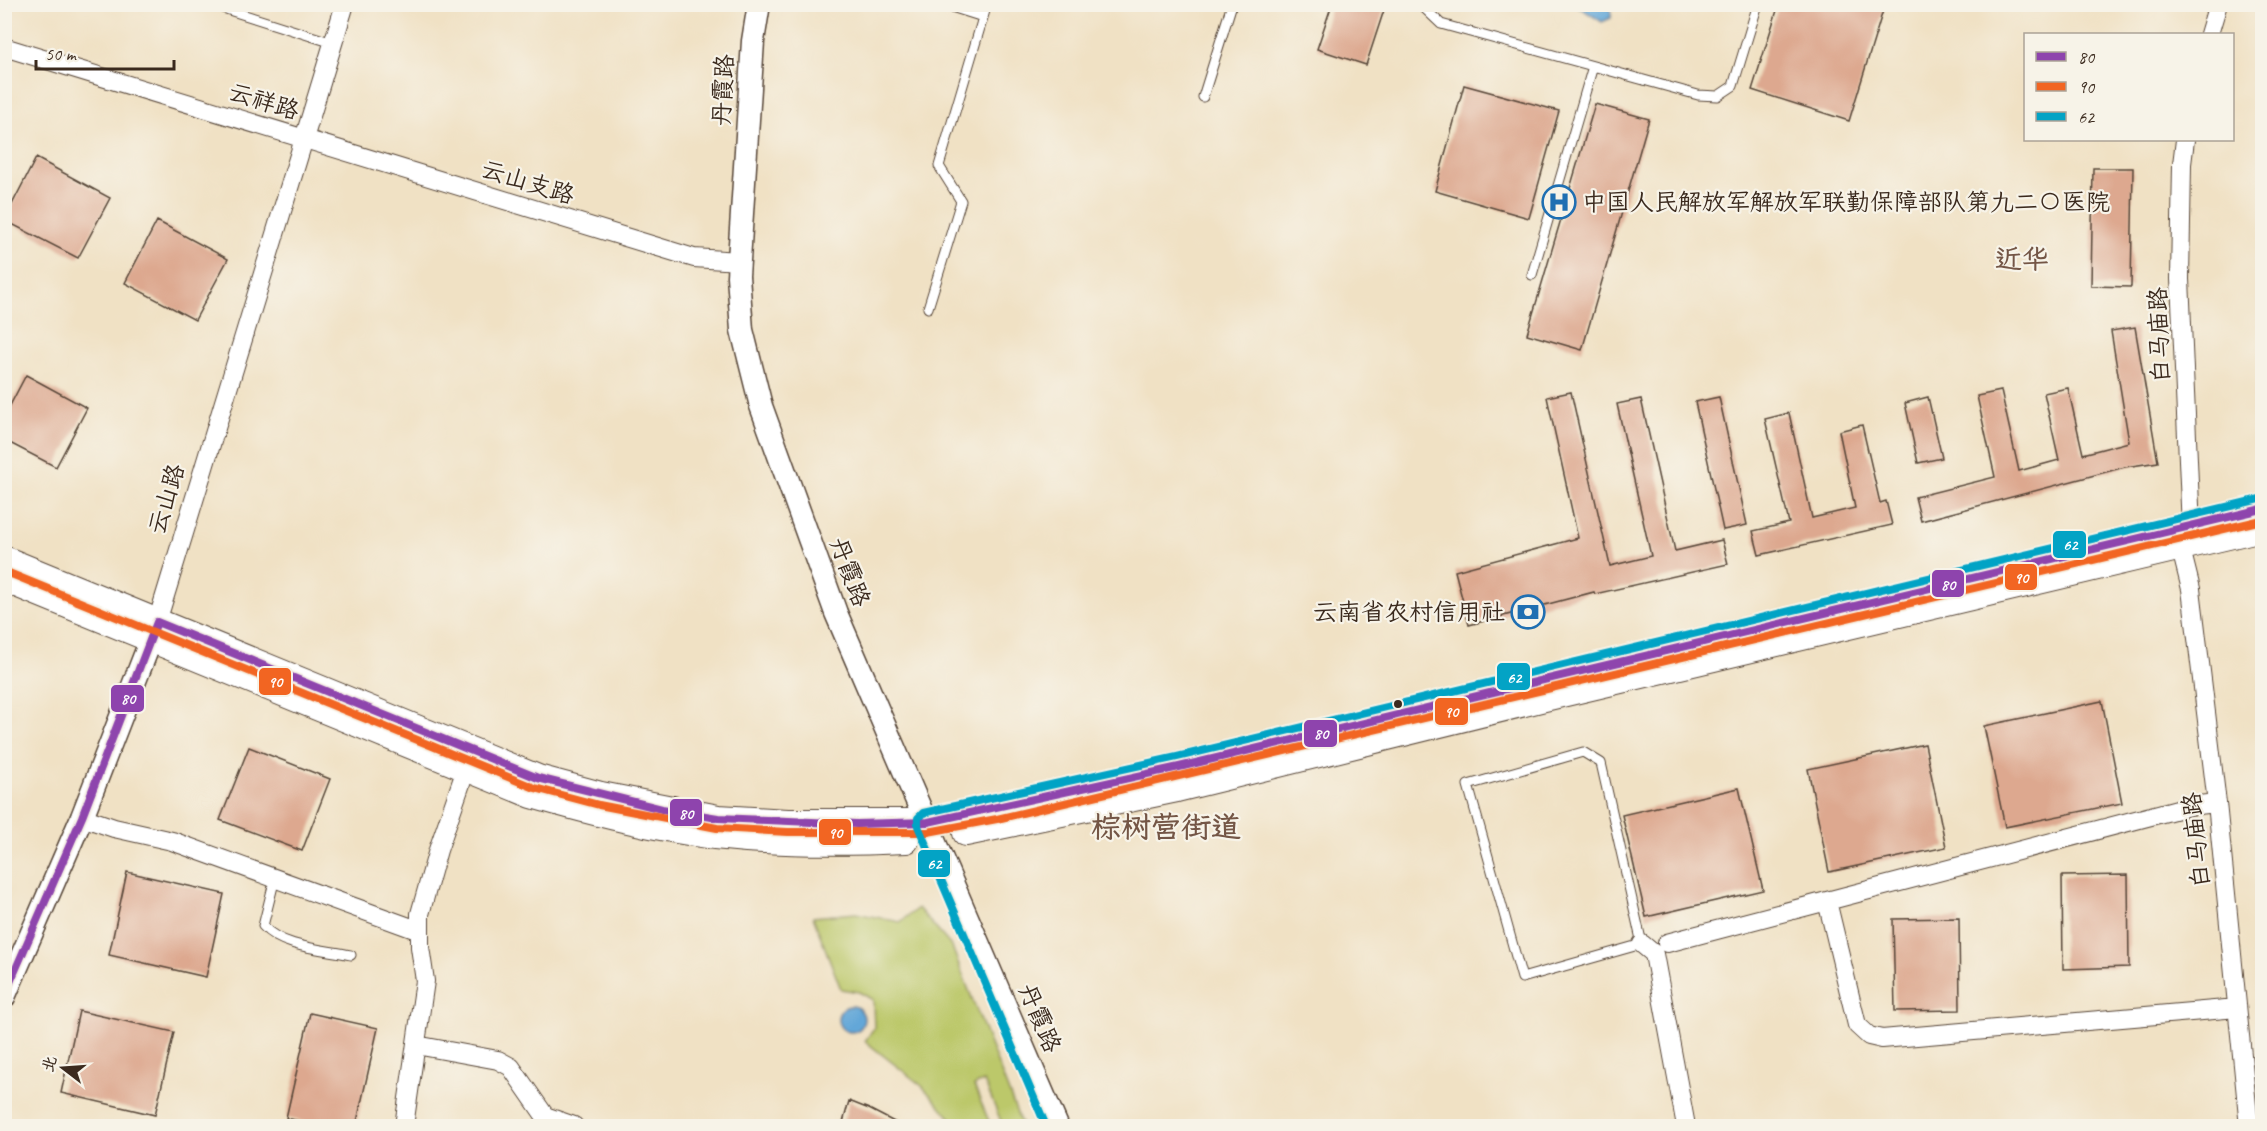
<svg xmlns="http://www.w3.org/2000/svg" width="2267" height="1131" viewBox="0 0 2267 1131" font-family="Caveat,'LXGW WenKai TC',sans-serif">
  <rect width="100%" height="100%" fill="#f7f3e8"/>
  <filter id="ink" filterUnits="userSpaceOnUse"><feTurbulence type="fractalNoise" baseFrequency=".0167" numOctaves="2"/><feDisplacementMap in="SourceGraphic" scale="12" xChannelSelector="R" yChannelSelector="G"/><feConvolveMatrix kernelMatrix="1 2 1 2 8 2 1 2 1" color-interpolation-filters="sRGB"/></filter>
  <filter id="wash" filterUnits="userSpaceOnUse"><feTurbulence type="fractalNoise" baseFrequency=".008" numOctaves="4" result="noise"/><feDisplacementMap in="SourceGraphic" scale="24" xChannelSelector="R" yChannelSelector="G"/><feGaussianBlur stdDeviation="1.35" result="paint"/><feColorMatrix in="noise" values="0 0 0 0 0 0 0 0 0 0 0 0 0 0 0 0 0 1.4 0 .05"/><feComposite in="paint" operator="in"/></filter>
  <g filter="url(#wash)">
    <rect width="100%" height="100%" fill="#f0e1c4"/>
    <!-- green -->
    <path fill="#bcc86a" stroke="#7c7944" stroke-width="1.5" d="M918,908L952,947L1022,1126H1003L984,1081L974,1086L991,1126H958L922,1086L865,1041L874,1028L873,1000L859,992L841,989L813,917L856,913L900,922Z"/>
    <!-- water -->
    <path fill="#63a7d8" stroke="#4f687b" stroke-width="1.5" d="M1576,5H1611V18L1602,22Z
      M838 1019a13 13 0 1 1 26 0a13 13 0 1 1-26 0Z"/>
    <g id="blocks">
      <!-- building -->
      <path fill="#dda88f" d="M1332,4H1386L1366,65L1317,49Z
        M1779,4H1885L1849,121L1752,90Z
        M1464,85L1559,111L1529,218L1435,191Z
        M1595,104L1649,119L1582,350L1527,334Z
        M36,158L110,198L78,258L4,220Z
        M2093,168H2133L2131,287L2091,286Z
        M157,221L228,259L195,320L125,283Z
        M2135,327L2158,462L2125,467L1921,521L1915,497L1995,477L1977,396L2001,391L2019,471L2059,460L2044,393L2068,388L2083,454L2129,442L2111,331Z
        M26,375L87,408L56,467L4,440V417Z
        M1571,392L1610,566L1651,556L1617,404L1641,399L1675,551L1722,540L1728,564L1595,594L1594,592L1469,625L1455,571L1578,538L1547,397Z
        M1719,397L1747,525L1723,530L1695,402Z
        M1928,397L1942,458L1918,463L1905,403Z
        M1789,413L1812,518L1855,508L1839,431L1862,425L1880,503L1886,501L1892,525L1759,555L1753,531L1789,523L1765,419Z
        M2102,701L2122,803L2005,827L1984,726Z
        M1925,744L1946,847L1829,872L1808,769Z
        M249,747L330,779L302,851L220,820Z
        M1739,788L1763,890L1646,917L1622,815Z
        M127,872L224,894L206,977L109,955Z
        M2128,875L2129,967L2063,969L2062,876Z
        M1959,918L1960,1010L1895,1011L1893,919Z
        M79,1011L174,1032L155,1115L61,1093Z
        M310,1013L378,1028L356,1126H322L286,1118Z
        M849,1101L869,1109L902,1126H842Z"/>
    </g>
  </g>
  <g filter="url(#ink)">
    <use href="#blocks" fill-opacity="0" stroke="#564537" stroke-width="1.5"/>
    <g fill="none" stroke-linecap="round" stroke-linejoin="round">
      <!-- service casing -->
      <g stroke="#564537" stroke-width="11">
        <path id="service" d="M210,4L333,43
          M942,4L983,17
          M1420,4L1441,24L1698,95L1718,96L1733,86L1758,4
          M1203,97L1232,4
          M1532,275L1593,66
          M928,308L961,201L939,166L987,4
          M1583,752L1601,763L1642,944L1522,978L1468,785Z
          M275,878L263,926C282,948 324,949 351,955"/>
      </g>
      <!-- minor casing -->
      <g stroke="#564537" stroke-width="20">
        <path id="minor" d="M2209,34L2218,4
          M4,47L694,258L739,261
          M2185,140L2182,164L2180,279L2191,528
          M2181,549L2191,589L2217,803L2249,1126
          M157,622L345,4
          M2217,803L2189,806L1827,901L1857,1025L1869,1036L1882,1039L2237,1008
          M82,817L114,828L172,841L420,931
          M1667,943L1827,901
          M1642,944L1654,954L1686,1126
          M416,1045L498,1060L511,1067L545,1116L574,1126
          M404,1126L425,981L420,947V914L438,850L466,769"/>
      </g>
      <!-- tertiary casing -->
      <g stroke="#564537" stroke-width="25">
        <path id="tertiary" d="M759,4L753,41L738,276L742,330L761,406L836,613L1057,1126
          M4,997L82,817L157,624"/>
      </g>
      <!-- secondary casing -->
      <g stroke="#564537" stroke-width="28">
        <path id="secondary" d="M4,559L538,778L601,795L718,818L788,822H928L995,809L2262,509
          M4,579L532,795C592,812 653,828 715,836C778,843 843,843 906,840
          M966,833L1177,789L1541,699L2262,528"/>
      </g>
      <!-- service -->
      <use href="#service" stroke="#fff" stroke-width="9"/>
      <!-- minor -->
      <use href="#minor" stroke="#fff" stroke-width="18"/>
      <!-- tertiary -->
      <use href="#tertiary" stroke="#fff" stroke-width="22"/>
      <!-- secondary -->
      <use href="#secondary" stroke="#fff" stroke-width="26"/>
      <!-- bus-1 casing -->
      <g stroke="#f7f3e8" stroke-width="12">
        <path id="bus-1" d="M4,996L82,817L157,622L538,778L662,809L718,818L857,824L928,822L1179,767L2262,509"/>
      </g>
      <!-- bus-2 casing -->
      <g stroke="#f7f3e8" stroke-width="12">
        <path id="bus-2" d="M4,571L535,788L599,805L717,828L788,832H928L997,819L2262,520"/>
      </g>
      <!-- bus-3 casing -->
      <g stroke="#f7f3e8" stroke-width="12">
        <path id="bus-3" d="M1046,1126L918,826V818L923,813L1177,757L2260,499"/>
      </g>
      <!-- bus-1 -->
      <use href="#bus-1" stroke="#8e44ad" stroke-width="8"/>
      <!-- bus-2 -->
      <use href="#bus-2" stroke="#f26522" stroke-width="8"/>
      <!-- bus-3 -->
      <use href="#bus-3" stroke="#03a3c5" stroke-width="8"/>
    </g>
  </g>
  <!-- icons -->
  <defs>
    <g id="hospital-ring" transform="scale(1.725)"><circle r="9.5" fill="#f7f3e8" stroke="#1f6fb2" stroke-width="1.5"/><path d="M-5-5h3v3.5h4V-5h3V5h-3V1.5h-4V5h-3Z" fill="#1f6fb2"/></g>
    <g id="bank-ring" transform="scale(1.725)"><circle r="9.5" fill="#f7f3e8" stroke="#1f6fb2" stroke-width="1.5"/><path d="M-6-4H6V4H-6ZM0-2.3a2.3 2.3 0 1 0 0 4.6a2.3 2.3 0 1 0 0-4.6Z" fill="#1f6fb2"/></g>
  </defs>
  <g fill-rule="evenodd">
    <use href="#hospital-ring" x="1559" y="202"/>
    <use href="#bank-ring" x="1528" y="612"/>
  </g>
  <!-- markers -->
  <circle fill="#3b2a1e" stroke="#f7f3e8" stroke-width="2" cx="1398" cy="704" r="5"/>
  <g text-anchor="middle" stroke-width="4.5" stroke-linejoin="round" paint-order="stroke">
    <!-- street labels -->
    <g font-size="24" fill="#3b2a1e" stroke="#f7f3e8">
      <text transform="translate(723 90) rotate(-87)" y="8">丹霞路</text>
      <text transform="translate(264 101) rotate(17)" y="8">云祥路</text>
      <text transform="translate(528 182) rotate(17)" y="8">云山支路</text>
      <text transform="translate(2159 335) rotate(-92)" y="8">白马庙路</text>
      <text transform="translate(166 499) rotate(-73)" y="8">云山路</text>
      <text transform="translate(850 572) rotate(69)" y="8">丹霞路</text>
      <text transform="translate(2196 840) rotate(-96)" y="8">白马庙路</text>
      <text transform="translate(1040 1018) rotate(67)" y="8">丹霞路</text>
    </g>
    <!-- poi labels -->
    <g font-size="24" fill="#3b2a1e" stroke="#f7f3e8" text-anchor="start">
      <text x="1582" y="210">中国人民解放军解放军联勤保障部队第九二〇医院</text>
      <text x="1505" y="620" text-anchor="end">云南省农村信用社</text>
    </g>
    <!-- quarter labels -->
    <g font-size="27" font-weight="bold" fill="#745646" stroke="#f7f3e8">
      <text x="2022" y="268">近华</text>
    </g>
    <!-- district labels -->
    <g font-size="30" font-weight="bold" fill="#745646" stroke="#f7f3e8">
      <text x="1166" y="837">棕树营街道</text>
    </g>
  </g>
  <g stroke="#f7f3e8" stroke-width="2">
    <rect x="2052" y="530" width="35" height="29" rx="6" fill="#03a3c5"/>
    <rect x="2004" y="563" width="34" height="28" rx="6" fill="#f26522"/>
    <rect x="1931" y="569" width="34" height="29" rx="6" fill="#8e44ad"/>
    <rect x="1496" y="662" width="35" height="29" rx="6" fill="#03a3c5"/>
    <rect x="258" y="667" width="34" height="29" rx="6" fill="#f26522"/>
    <rect x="110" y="684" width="35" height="29" rx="6" fill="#8e44ad"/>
    <rect x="1434" y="697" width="35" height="29" rx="6" fill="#f26522"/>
    <rect x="1303" y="719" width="35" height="29" rx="6" fill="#8e44ad"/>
    <rect x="669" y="798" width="34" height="29" rx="6" fill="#8e44ad"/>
    <rect x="818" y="818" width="34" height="28" rx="6" fill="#f26522"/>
    <rect x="917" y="849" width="34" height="29" rx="6" fill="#03a3c5"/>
  </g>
  <g font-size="16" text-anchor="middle" font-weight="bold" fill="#fff">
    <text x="2070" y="550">62</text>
    <text x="2021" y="583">90</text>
    <text x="1948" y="590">80</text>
    <text x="1514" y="683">62</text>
    <text x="275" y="687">90</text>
    <text x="128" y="704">80</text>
    <text x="1451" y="717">90</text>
    <text x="1321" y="739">80</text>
    <text x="686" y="819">80</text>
    <text x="835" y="838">90</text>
    <text x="934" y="869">62</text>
  </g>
  <!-- margin -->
  <rect width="2267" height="1131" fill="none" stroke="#f7f3e8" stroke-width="24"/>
  <!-- legend -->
  <rect x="2024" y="33" width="210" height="108" fill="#f7f3e8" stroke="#aca397" stroke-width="1.5"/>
  <rect x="2036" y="52" width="30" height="9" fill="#8e44ad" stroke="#aca397" stroke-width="1.5"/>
  <text x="2078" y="63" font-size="18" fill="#3b2a1e">80</text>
  <rect x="2036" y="82" width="30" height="9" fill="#f26522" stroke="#aca397" stroke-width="1.5"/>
  <text x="2078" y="93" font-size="18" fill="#3b2a1e">90</text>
  <rect x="2036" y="112" width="30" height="9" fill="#03a3c5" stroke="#aca397" stroke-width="1.5"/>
  <text x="2078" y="123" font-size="18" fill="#3b2a1e">62</text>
  <!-- north arrow -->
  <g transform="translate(63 1068) rotate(287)" stroke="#f7f3e8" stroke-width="4.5" paint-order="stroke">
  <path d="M0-4.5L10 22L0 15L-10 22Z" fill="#3b2a1e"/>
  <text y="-9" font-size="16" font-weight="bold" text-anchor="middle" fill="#3b2a1e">北</text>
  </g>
  <!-- scale -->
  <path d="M36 60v9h138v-9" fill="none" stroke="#3b2a1e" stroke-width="3"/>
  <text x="45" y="60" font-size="18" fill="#3b2a1e" stroke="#f7f3e8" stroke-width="4.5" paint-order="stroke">50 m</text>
</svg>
